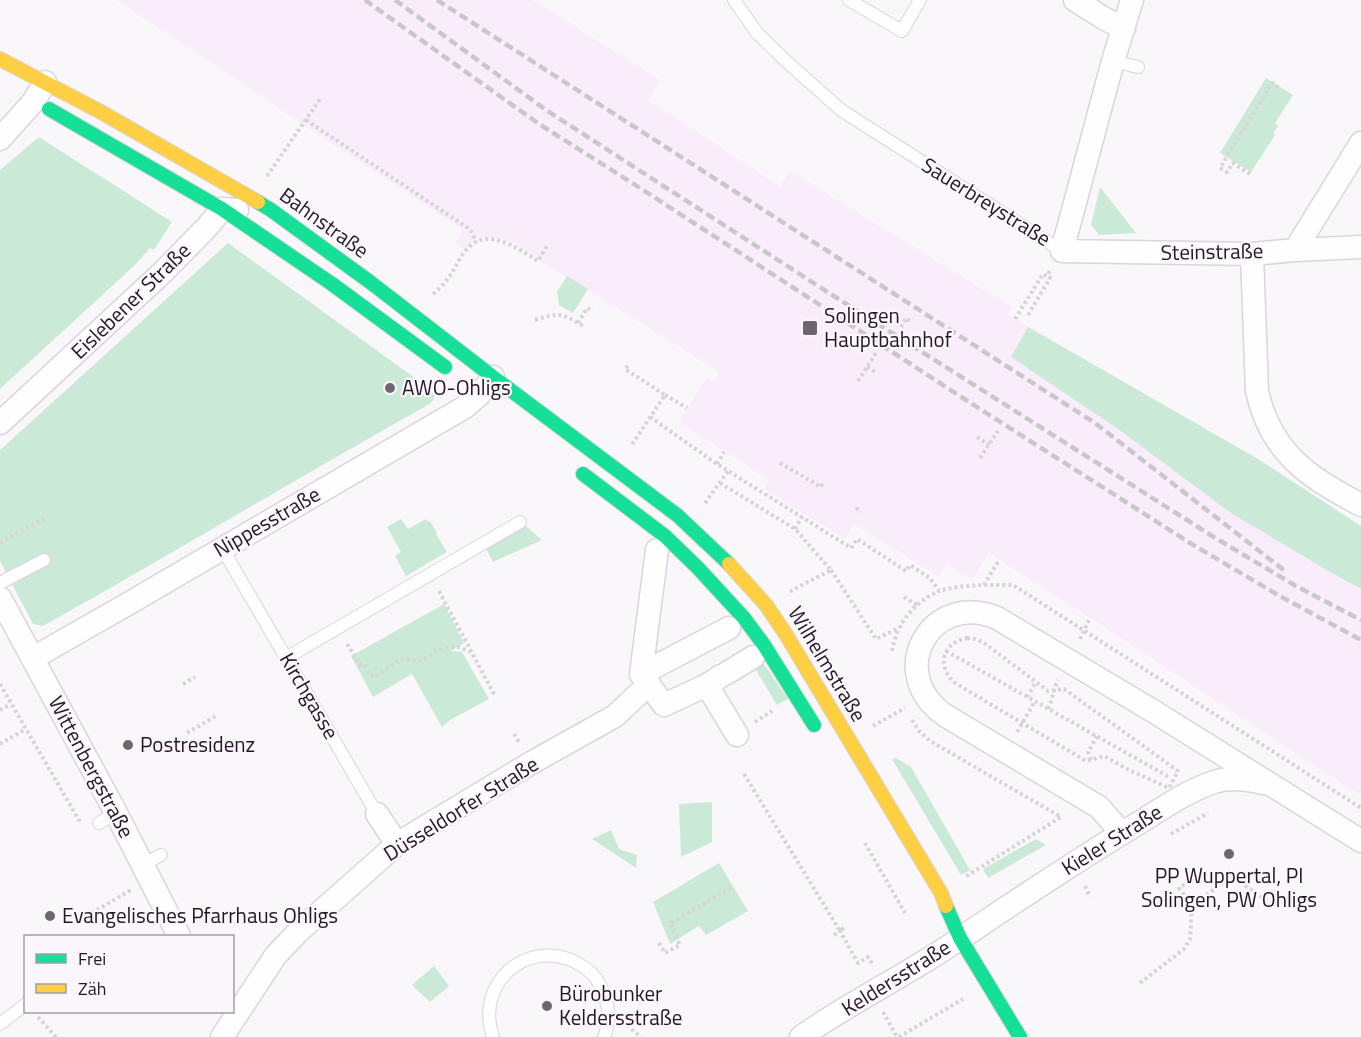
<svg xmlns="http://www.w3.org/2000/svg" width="1361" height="1037" viewBox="0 0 1361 1037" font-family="'Titillium Web',sans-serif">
  <rect width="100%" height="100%" fill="#faf7fb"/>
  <!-- built -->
  <path fill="#faedfb" d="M116,0H533L660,80L648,100L780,186L790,171L1012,307L1007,315L1015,319L1258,459L1361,526V796L1090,618L989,553L972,580L947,564L939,577L854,524L845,539L764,489L769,480L679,422L707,377L714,381L720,372L510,242L501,238L486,237L475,240L464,249L455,243L463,230L310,129L211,62Z"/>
  <!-- green -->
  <path fill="#cbe9d7" d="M1266,78L1293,95L1275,123L1278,126L1273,134L1275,135L1251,172L1220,153Z
    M39,137L172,222L154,250L150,248L135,265L0,389V170Z
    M1100,187L1136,233L1099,235L1091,225Z
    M228,243L433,391C436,398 434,400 428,405C299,477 172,554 43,626L33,624L0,561V450Z
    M567,276L588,289L573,313L559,305L557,292Z
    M1028,327L1258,459L1361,526V589L1325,569L1231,513L1118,429L1011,357Z
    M401,519L408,529L426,519L428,522L430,521L437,533L436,534L447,552L406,576L395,556L401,552L387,527Z
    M526,526L542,540L493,562L486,549Z
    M444,604L464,643L451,651L462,652L489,699L450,720L442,727L412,674L373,697L351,656Z
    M762,661L788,699L777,705L754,667Z
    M896,758L911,767L970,870L961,875L892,759Z
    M712,802V842L681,857L679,804Z
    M611,830L619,849L637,855L636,868L592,839Z
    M1036,839L1046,845L988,878L983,869Z
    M719,863L748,911L706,935L699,926L670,944L653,902Z
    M434,966L449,986L430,1002L412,985Z"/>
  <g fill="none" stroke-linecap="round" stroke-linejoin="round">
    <!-- lane casing -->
    <g stroke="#dad4dc" stroke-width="14">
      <path id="lane" d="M734,0L757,33L787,62L841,110L1062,251
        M849,0L902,31L920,0
        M1113,61L1138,67
        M222,548L377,814
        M0,583L44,560
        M286,658L520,522
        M99,823L116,813
        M142,865L161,855
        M0,1024L26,1004
        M493,1037C474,982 529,936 579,964C590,970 599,980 603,992C609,1006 610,1022 604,1037"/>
    </g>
    <!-- street casing -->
    <g stroke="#dad4dc" stroke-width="25">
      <path id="street" d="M1075,0L1105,19L1124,28
        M1132,0L1113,61L1062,251L1252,254L1295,250L1361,247
        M0,139L34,101L45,82
        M1295,250L1361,143
        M1252,254L1257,391C1271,453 1308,477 1361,505
        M0,423L163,272L208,226L222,209L237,210
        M0,598L116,813L179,936
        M33,658L126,605L465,407L480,394L493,377
        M727,673L753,657
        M641,674L657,550
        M721,676L707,685L737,735
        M707,685L664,705L641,674L729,628
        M377,814L397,844
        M1120,834L1113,823L1099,807L946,716C884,674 930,590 997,618L1153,711L1361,841
        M222,1037L276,955L299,931L397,844L531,763L615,716L649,684
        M801,1037C849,1003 903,977 952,944C1012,904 1072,863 1134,826C1160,810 1185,792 1214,782C1230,777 1247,779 1263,783"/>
    </g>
    <!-- fast casing -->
    <g stroke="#dad4dc" stroke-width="16">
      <path id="fast" d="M49,109L222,209L332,284L445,367
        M258,202L271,210L370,282L493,377L677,515L729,564
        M583,474L665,536L698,568L744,618L764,645L814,725
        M946,906L960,938L1020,1037"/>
    </g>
    <!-- slow casing -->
    <g stroke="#dad4dc" stroke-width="16">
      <path id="slow" d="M0,59L101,112L258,202
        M729,564L766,605L785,633L941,893L946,906"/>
    </g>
    <!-- path -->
    <path stroke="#d6d5d6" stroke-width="4" stroke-dasharray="3 3" stroke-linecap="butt" d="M306,120L468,228L473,234L476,242
      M1250,174L1233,163L1227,172L1220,168L1272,83L1278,87
      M267,176L320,99L319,101
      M433,294C448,281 452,273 461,257C482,222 513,246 538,261L547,246
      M1028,315L1050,278L1047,276
      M1015,319L1043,274L1047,276L1051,269
      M535,320C559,313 561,312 583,326
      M578,323L587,308L593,311
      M901,327L906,318L911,322
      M628,366L625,369L665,395L631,446
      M867,367L877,373
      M858,381L876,353
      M665,395L687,408
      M650,417L717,464L851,548L857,539L906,571L910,565L930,578L939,591C963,584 988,585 1013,585L1361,808
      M977,437L989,445
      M980,458L998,431
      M780,463L821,487L823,482
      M717,464L724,452
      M720,483L795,529L831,570L789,592
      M705,503L728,471
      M856,508L861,512
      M795,529L804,513
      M0,543L47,517
      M831,570L876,639L899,628
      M984,585L999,560
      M439,591L495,696
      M904,597L917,605
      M967,638L975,639L983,642L1048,691L1064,689L1178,771L1169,788L1129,770L1104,756L1086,761L955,683C936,666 942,643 967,638Z
      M1080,639L1090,618
      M347,644L360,665L364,664L370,675L374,677L402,659L421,661L438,650L449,647H458L471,652
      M892,651C897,623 913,603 939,591
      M946,651L1169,777
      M0,684L80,822
      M183,684L195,677
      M1027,697L1036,682
      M1048,709C1053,699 1053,690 1058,680
      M0,710L11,704
      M912,720L919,731L930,741L1061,817L965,877
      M755,722L772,711
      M873,726L905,708
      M1017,732L1035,701
      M187,733L216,716
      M514,734L520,744
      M0,744L26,729
      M1091,760L1088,752L1097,736
      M744,774L840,931L845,927
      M1171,834L1208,813
      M865,843L905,913
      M1228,870L1231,876
      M1085,886L1090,897
      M1192,906L1231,876L1272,904
      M76,922L131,890
      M834,935L840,931L858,963L868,957L873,965
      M659,943L665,953L680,945L670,924L733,886
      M1140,983L1184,949L1190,939L1192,906L1179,888L1195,877
      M883,1012L897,1037
      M38,1017L56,1037
      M627,1025L641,1037
      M899,1037L963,999"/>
    <!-- lane -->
    <use href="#lane" stroke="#fefefe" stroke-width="12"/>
    <!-- street -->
    <use href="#street" stroke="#fefefe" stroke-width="22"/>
    <!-- fast -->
    <use href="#fast" stroke="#16e098" stroke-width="14"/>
    <!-- slow -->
    <use href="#slow" stroke="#ffcf43" stroke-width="14"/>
    <!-- rail -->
    <path stroke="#c9c7c9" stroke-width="4.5" stroke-dasharray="9 4.5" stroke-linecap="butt" d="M365,0L539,124L640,188L966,400L1190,543L1278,595L1361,640
      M395,0L546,110L829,293L1217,539L1296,586L1361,620
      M437,0L1095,423L1285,571"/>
  </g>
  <!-- markers -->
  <g fill="#6e666f" stroke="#fbf6fc" stroke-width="2">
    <rect x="802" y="320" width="16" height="16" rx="3"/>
    <circle cx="390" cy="388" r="6"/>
    <circle cx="128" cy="745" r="6"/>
    <circle cx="1229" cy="854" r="6"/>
    <circle cx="50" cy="916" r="6"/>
    <circle cx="547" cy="1006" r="6"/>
  </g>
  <g text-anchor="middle" stroke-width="4.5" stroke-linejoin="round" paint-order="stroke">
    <!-- street labels -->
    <g font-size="21" fill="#221823" stroke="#fbf6fc">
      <text transform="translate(986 202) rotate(32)" y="7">Sauerbreystraße</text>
      <text transform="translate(324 223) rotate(36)" y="7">Bahnstraße</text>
      <text transform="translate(1212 252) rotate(-1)" y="7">Steinstraße</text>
      <text transform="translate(131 301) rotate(-44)" y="7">Eislebener Straße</text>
      <text transform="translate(267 522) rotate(-30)" y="7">Nippesstraße</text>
      <text transform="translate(827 664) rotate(59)" y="7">Wilhelmstraße</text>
      <text transform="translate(309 696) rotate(60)" y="7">Kirchgasse</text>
      <text transform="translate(91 767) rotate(62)" y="7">Wittenbergstraße</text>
      <text transform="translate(461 809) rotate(-32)" y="7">Düsseldorfer Straße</text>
      <text transform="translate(1112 840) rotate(-32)" y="7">Kieler Straße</text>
      <text transform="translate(896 978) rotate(-32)" y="7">Keldersstraße</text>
    </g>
    <!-- poi labels -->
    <g font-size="21" fill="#221823" stroke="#fbf6fc" text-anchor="start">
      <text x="824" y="323">Solingen<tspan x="824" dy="24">Hauptbahnhof</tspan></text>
      <text x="402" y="395">AWO-Ohligs</text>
      <text x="140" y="752">Postresidenz</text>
      <text x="1229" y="883" text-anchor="middle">PP Wuppertal, PI<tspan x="1229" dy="24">Solingen, PW Ohligs</tspan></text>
      <text x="62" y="923">Evangelisches Pfarrhaus Ohligs</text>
      <text x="559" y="1001">Bürobunker<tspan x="559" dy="24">Keldersstraße</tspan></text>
    </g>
  </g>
  <!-- legend -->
  <rect x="24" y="935" width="210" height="78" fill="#fbf6fc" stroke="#a49da5" stroke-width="1.5"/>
  <rect x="36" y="954" width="30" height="9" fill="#16e098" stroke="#a49da5" stroke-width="1.5"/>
  <text x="78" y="965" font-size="18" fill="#221823">Frei</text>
  <rect x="36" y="984" width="30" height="9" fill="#ffcf43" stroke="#a49da5" stroke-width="1.5"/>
  <text x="78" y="995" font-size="18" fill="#221823">Zäh</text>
</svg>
